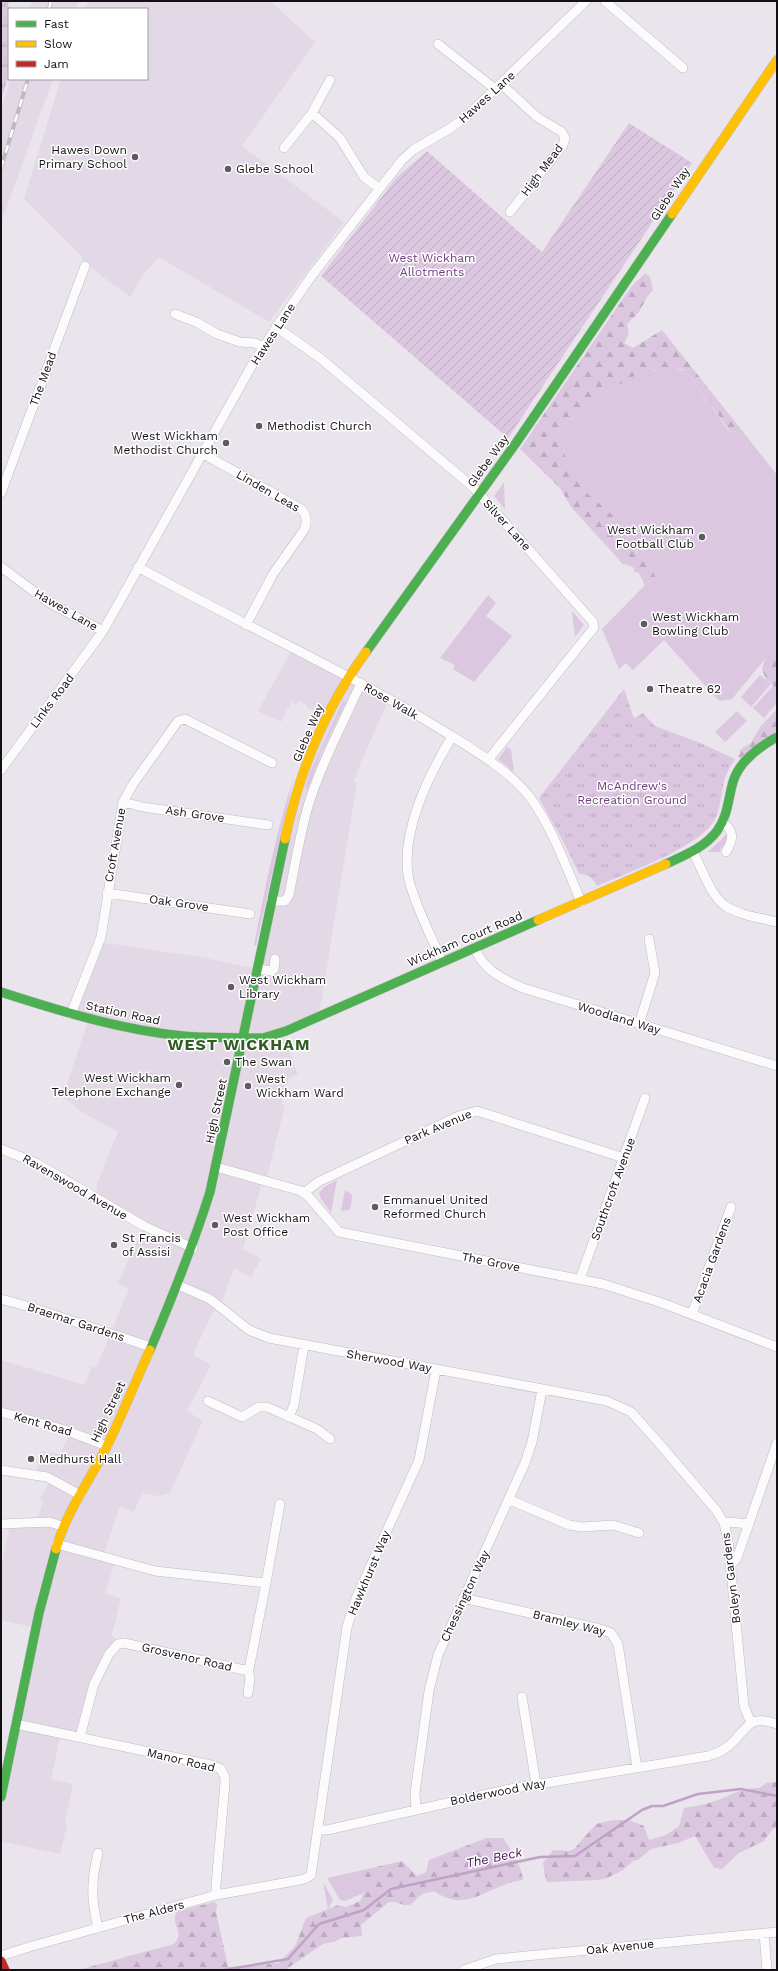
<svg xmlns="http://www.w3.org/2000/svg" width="778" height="1971" viewBox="0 0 778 1971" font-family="'Work Sans',sans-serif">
  <defs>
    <pattern id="forest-firs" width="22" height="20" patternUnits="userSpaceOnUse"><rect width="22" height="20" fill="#dcc7e1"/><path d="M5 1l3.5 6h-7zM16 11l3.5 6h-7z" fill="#bcaac0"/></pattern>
    <pattern id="park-tufts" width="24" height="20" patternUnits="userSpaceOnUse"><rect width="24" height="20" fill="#dcc7e1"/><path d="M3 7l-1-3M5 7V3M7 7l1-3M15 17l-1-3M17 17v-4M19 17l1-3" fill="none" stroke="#bcaac0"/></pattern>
    <pattern id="garden-furrows" width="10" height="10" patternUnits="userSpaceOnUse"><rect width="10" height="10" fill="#dcc7e1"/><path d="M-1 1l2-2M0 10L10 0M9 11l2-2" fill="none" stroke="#bcaac0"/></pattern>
  </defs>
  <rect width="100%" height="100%" fill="#eae4ec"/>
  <!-- built -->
  <path fill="#e3d8e6" d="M32,1H79L76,9H30Z
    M88,1H270L315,42L242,146L344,222L269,322L159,257L144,274L130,297L91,268L85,266L81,256L24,199L61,79H147V9H85Z
    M10,79H53L1,223V111Z
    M293,648L389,699L360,764L354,782L357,783L320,1009L282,1033L298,1074L289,1078L281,1104L285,1106L266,1180L263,1179L243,1249L261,1259L251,1277L234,1268L222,1302L211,1315L193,1355L211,1365L187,1411L200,1419L202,1422L170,1493L158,1496L142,1493L134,1512L120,1506L103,1557L115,1561L105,1594L121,1598L112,1635L118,1644L100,1672L80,1737L61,1734L51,1779L73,1784L65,1823L67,1824L60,1854L1,1841V1797L36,1628L1,1620V1569L10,1524L38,1518L43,1501L40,1499L51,1479L36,1475L40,1451L60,1454L70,1432L1,1412V1360L85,1385L92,1366L96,1368L129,1289L118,1283L144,1226L94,1198L98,1189L96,1187L118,1132L82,1112L61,1095L64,1086L69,1087L67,1084L89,1018L71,1014L99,942L200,957L257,969L278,868L327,717L306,707L307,705L298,701L296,705L291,702L281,722L258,711Z"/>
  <!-- grass -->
  <path fill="#dcc7e1" d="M643,367H648L655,371L685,370L729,431L744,433L777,475V645L732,699L719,701L664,640L633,670L626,663L619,669L602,629L645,585L655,577L644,556C636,553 635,547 629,543L626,533L614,519L613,515L587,493L568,467L559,430L560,427L569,420L585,412L605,393L633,376L638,370Z
    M505,481L504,482L505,509L494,496Z
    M488,595L496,603L486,616L512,636L474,682L453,669L455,665L440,658Z
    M572,611L584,625L575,637Z
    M760,675L771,684L751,707L741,697Z
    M773,686L777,689V703L764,718L753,708Z
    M343,701L346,702L321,753L308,789L305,788L309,775Z
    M737,711L747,721L725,742L715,732Z
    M507,747L511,749L514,772L498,759Z
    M294,777L256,945H254C265,888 276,831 294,777Z
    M729,832L725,844L721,848L720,852H708Z
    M337,1180L331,1213L321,1199L319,1193L324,1187Z
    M345,1190L352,1195L351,1206L349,1210L341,1211Z
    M354,1872L364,1893L345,1901L340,1900L327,1878Z
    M323,1882L333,1900L328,1909Z"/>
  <!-- forest -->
  <path fill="url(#forest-firs)" d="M645,273L650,277L653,290L647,297L639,312L627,324L629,334L624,343L633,348L662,330L744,433L730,431L685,370C679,368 676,371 671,372C663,373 655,371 648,367L638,370L634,376L605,393L585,412L569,420L560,427L559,430L568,467L587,493L613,515L614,519L626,533L629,543L632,545L637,553L641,552C647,558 653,569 655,577L645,585L639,573L635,572L633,567L623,564L571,507L560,488L520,449L631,287Z
    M777,645V689L766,679L762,669L765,659Z
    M777,709V731L740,758L738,757L741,749L751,743L760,727Z
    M777,1782V1827L772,1830L764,1841L739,1853L722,1869L714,1868L695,1836L678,1843L651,1849L638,1860L633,1861L623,1870L607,1878L599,1880L547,1882L546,1880L543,1863L553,1850L568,1851L574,1849L596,1824L613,1820H629L644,1826L649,1840L666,1835L679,1826L684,1808C694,1806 705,1805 715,1801C729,1796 744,1787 760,1788L766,1783Z
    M487,1838H503C512,1852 521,1864 523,1880C489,1884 468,1915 434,1891L422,1894L410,1905H404L395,1902H389L361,1925L362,1936L341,1938L334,1942L323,1944L285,1970H78L174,1944C186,1930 168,1923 178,1911L214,1902L217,1904L216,1912L228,1967L279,1963L295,1946L306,1918L338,1905L346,1907L360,1901L364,1893L354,1872L402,1861L417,1876L426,1872L429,1860Z"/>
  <!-- park -->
  <path fill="url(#park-tufts)" d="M1,1H10L7,6L16,9H9V73L1,101Z
    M624,689L633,716L635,718L643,713L655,726L698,742L735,759C731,766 726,773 724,781C721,794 721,807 715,819C701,847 626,873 597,886C592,878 589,874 579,874L563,841L539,798Z"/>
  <!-- garden -->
  <path fill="url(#garden-furrows)" d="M629,123L692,163L508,438L321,276L397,177L427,151L542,252Z"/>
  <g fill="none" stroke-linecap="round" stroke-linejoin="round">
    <!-- stream -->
    <path stroke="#bfa2c6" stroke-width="2.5" d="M224,1970L288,1959L319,1924L364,1910L391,1889L540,1857L575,1856L642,1810L652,1806H663L698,1794L741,1789L777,1796"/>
    <!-- street casing -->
    <g stroke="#bfbbc1" stroke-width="10">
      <path id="street" d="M605,1L683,68
        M438,44L495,89
        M501,84L537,117L562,132L565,138L563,145L510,212
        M312,113L340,138L364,177L379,188
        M284,148L312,113L330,80
        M175,314L196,322L217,334L240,342L255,343L264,347
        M276,327L320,358L474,488L593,622L594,627L592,630L488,760
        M202,453L301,509C307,515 307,523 304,530L273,574L246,625
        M1,493L85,266
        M1,567L48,602L103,631L251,367L279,323L313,274L402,160L413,150L449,129L465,118L586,1
        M138,567C237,622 340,668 437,727C467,746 507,768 529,796C551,825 567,868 581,902
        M1,770L103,631
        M123,802L143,807L268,825
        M723,823C735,831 733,840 726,852
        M693,852C702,868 709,893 724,905C738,915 760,918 777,922
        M107,893L250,914
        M271,901H285L289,895C295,865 300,833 309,803C322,762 343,723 361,683
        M475,948C482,969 504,980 523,988L777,1066
        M442,962C431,935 416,908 409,880C399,835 429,774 452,737
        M258,969L271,971L274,969L275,959
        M71,1014L101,937L123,802L133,784L178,721L185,719L272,763
        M639,1024L655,973L649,939
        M1,1149L36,1163L144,1226L193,1248
        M216,1167L301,1191L308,1196L339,1232L603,1284L662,1303L777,1347
        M304,1193L318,1182L459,1116L477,1111L624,1158
        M580,1279L645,1098
        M178,1285L210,1299L249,1330L269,1338L607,1401L631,1412L658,1442L716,1510L724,1523L728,1540L744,1706L751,1723
        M1,1299L30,1307L151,1347
        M692,1314L731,1207
        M208,1401L242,1417L259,1407H267L317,1429L330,1439
        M1,1412L65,1430L107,1446
        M289,1417L294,1405L304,1345
        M1,1470L47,1477L80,1495
        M510,1500L569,1525L582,1527L613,1525L639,1533
        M724,1523L728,1522L749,1524
        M1,1524L49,1522L62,1526
        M57,1544L155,1571L266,1583
        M731,1565L737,1558L777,1443
        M463,1598L600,1629L611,1633L618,1644L637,1768
        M248,1669L250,1678L248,1693
        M522,1697L536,1784
        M16,1724L211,1765L221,1769L225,1777V1783L216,1885V1895
        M80,1737L94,1684L109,1654L118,1644L124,1643L244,1670L249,1669L266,1583L280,1504
        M416,1809L415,1793L429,1691L438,1655L525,1463L532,1442L542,1390
        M317,1830H327L510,1789L708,1756C717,1753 726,1750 733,1742C749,1725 751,1715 777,1724
        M98,1928C91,1899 91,1882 98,1853
        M764,1933L767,1970
        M1,1956L29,1947L216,1895L300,1880L307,1878L311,1875L347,1627L357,1596L419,1460L436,1370
        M464,1970L496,1959L777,1932"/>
    </g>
    <!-- fast casing -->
    <g stroke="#bfbbc1" stroke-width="10">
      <path id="fast" d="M366,652L516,443L672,214
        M666,864C685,855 704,848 717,831C728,816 728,799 733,782C739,761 759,747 777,737
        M1,992C60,1011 121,1030 183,1036C203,1038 224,1037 244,1038
        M244,1038H263L286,1031L538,920
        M150,1350C172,1298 193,1246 210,1192L285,839
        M1,1797L39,1613L56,1549"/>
    </g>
    <!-- slow casing -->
    <g stroke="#bfbbc1" stroke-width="10">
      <path id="slow" d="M672,214L777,60
        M285,839C299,772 326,707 366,652
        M538,920L666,864
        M56,1549C66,1512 89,1482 106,1448C122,1416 135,1382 150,1350"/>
    </g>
    <!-- jam casing -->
    <g stroke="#bfbbc1" stroke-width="10">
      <path id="jam" d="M1,1961L5,1970"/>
    </g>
    <!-- street -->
    <use href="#street" stroke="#fcfbfc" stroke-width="9"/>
    <!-- fast -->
    <use href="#fast" stroke="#4caf50" stroke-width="9"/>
    <!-- slow -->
    <use href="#slow" stroke="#ffc107" stroke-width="9"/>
    <!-- jam -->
    <use href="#jam" stroke="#c62828" stroke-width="9"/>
    <!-- rail casing -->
    <g stroke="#bcbabc" stroke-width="4">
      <path id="rail" d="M49,9L51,1
        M1,168L28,79"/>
    </g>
    <!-- rail -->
    <use href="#rail" stroke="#fff" stroke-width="2.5" stroke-dasharray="8" stroke-linecap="butt"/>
  </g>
  <!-- markers -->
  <g fill="#5e5a60" stroke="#fff" stroke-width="1.5">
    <circle cx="135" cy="157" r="4"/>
    <circle cx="228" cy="169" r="4"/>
    <circle cx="259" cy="426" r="4"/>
    <circle cx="226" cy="443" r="4"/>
    <circle cx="702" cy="537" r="4"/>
    <circle cx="644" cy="624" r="4"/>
    <circle cx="650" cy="689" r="4"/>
    <circle cx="231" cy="987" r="4"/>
    <circle cx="227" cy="1062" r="4"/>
    <circle cx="179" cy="1085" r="4"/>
    <circle cx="248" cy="1086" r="4"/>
    <circle cx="375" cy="1207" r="4"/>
    <circle cx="215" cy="1225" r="4"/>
    <circle cx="114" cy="1245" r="4"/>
    <circle cx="31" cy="1459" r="4"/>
  </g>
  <g text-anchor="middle" stroke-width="3" stroke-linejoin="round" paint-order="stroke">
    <!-- street labels -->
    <g font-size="12" fill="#131014" stroke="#fff">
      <text transform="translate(487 97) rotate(-42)" y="4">Hawes Lane</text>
      <text transform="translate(542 170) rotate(-53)" y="4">High Mead</text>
      <text transform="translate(670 194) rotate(-57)" y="4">Glebe Way</text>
      <text transform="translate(273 334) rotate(-57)" y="4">Hawes Lane</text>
      <text transform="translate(43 379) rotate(-70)" y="4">The Mead</text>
      <text transform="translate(488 461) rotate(-54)" y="4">Glebe Way</text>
      <text transform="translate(268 491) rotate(30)" y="4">Linden Leas</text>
      <text transform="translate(507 525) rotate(48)" y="4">Silver Lane</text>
      <text transform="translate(66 610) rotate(30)" y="4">Hawes Lane</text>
      <text transform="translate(52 701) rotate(-53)" y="4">Links Road</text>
      <text transform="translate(391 701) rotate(30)" y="4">Rose Walk</text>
      <text transform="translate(308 733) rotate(-67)" y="4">Glebe Way</text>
      <text transform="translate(195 814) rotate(8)" y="4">Ash Grove</text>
      <text transform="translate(115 845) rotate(-80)" y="4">Croft Avenue</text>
      <text transform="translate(179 903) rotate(8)" y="4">Oak Grove</text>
      <text transform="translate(465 939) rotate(-23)" y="4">Wickham Court Road</text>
      <text transform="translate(123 1013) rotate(12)" y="4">Station Road</text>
      <text transform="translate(619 1018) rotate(17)" y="4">Woodland Way</text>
      <text transform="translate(216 1111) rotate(-78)" y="4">High Street</text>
      <text transform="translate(438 1127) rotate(-23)" y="4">Park Avenue</text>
      <text transform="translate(75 1187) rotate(30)" y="4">Ravenswood Avenue</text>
      <text transform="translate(613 1189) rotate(-70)" y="4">Southcroft Avenue</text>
      <text transform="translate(712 1260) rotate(-70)" y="4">Acacia Gardens</text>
      <text transform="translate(491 1262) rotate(11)" y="4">The Grove</text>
      <text transform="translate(76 1322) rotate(18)" y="4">Braemar Gardens</text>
      <text transform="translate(389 1361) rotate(10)" y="4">Sherwood Way</text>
      <text transform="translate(108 1412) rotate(-65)" y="4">High Street</text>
      <text transform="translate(43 1424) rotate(16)" y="4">Kent Road</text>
      <text transform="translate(369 1573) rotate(-67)" y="4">Hawkhurst Way</text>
      <text transform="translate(731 1578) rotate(-97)" y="4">Boleyn Gardens</text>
      <text transform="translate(465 1596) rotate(-65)" y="4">Chessington Way</text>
      <text transform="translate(569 1623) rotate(14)" y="4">Bramley Way</text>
      <text transform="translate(187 1657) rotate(13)" y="4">Grosvenor Road</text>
      <text transform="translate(181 1760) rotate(13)" y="4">Manor Road</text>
      <text transform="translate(498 1792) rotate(-11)" y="4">Bolderwood Way</text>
      <text transform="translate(154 1912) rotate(-15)" y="4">The Alders</text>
      <text transform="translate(620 1947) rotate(-6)" y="4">Oak Avenue</text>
    </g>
    <!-- poi labels -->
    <g font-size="12" fill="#131014" stroke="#fff" text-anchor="start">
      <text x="127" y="154" text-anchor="end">Hawes Down<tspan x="127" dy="14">Primary School</tspan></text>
      <text x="236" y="173">Glebe School</text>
      <text x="267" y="430">Methodist Church</text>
      <text x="218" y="440" text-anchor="end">West Wickham<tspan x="218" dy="14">Methodist Church</tspan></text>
      <text x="694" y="534" text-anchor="end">West Wickham<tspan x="694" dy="14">Football Club</tspan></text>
      <text x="652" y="621">West Wickham<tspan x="652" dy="14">Bowling Club</tspan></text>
      <text x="658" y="693">Theatre 62</text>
      <text x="239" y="984">West Wickham<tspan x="239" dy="14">Library</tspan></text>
      <text x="235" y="1066">The Swan</text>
      <text x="171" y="1082" text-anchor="end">West Wickham<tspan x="171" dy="14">Telephone Exchange</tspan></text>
      <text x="256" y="1083">West<tspan x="256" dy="14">Wickham Ward</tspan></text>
      <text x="383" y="1204">Emmanuel United<tspan x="383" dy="14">Reformed Church</tspan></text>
      <text x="223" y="1222">West Wickham<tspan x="223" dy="14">Post Office</tspan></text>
      <text x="122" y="1242">St Francis<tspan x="122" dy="14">of Assisi</tspan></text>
      <text x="39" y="1463">Medhurst Hall</text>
    </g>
    <!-- park labels -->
    <g font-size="12" fill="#6f3d7c" stroke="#fff">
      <text x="432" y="262">West Wickham<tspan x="432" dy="14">Allotments</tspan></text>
      <text x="632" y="790">McAndrew's<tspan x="632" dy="14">Recreation Ground</tspan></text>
    </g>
    <!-- water labels -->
    <g font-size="13" font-style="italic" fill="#43124f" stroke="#fff">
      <text transform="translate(494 1857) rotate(-12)" y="5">The Beck</text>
    </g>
    <!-- district labels -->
    <g font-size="16" font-weight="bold" letter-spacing="1" fill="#315d23" stroke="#fff">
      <text x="239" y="1050">WEST WICKHAM</text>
    </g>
  </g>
  <!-- border -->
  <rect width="778" height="1971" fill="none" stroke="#131014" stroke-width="4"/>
  <!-- legend -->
  <rect x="8" y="8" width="140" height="72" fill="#ffffff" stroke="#a19fa1"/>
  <rect x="16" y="21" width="20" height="6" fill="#4caf50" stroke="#a19fa1"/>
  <text x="44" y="28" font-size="12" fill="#131014">Fast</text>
  <rect x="16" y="41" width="20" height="6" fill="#ffc107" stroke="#a19fa1"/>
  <text x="44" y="48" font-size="12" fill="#131014">Slow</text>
  <rect x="16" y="61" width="20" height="6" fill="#c62828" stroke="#a19fa1"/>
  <text x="44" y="68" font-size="12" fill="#131014">Jam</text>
</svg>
